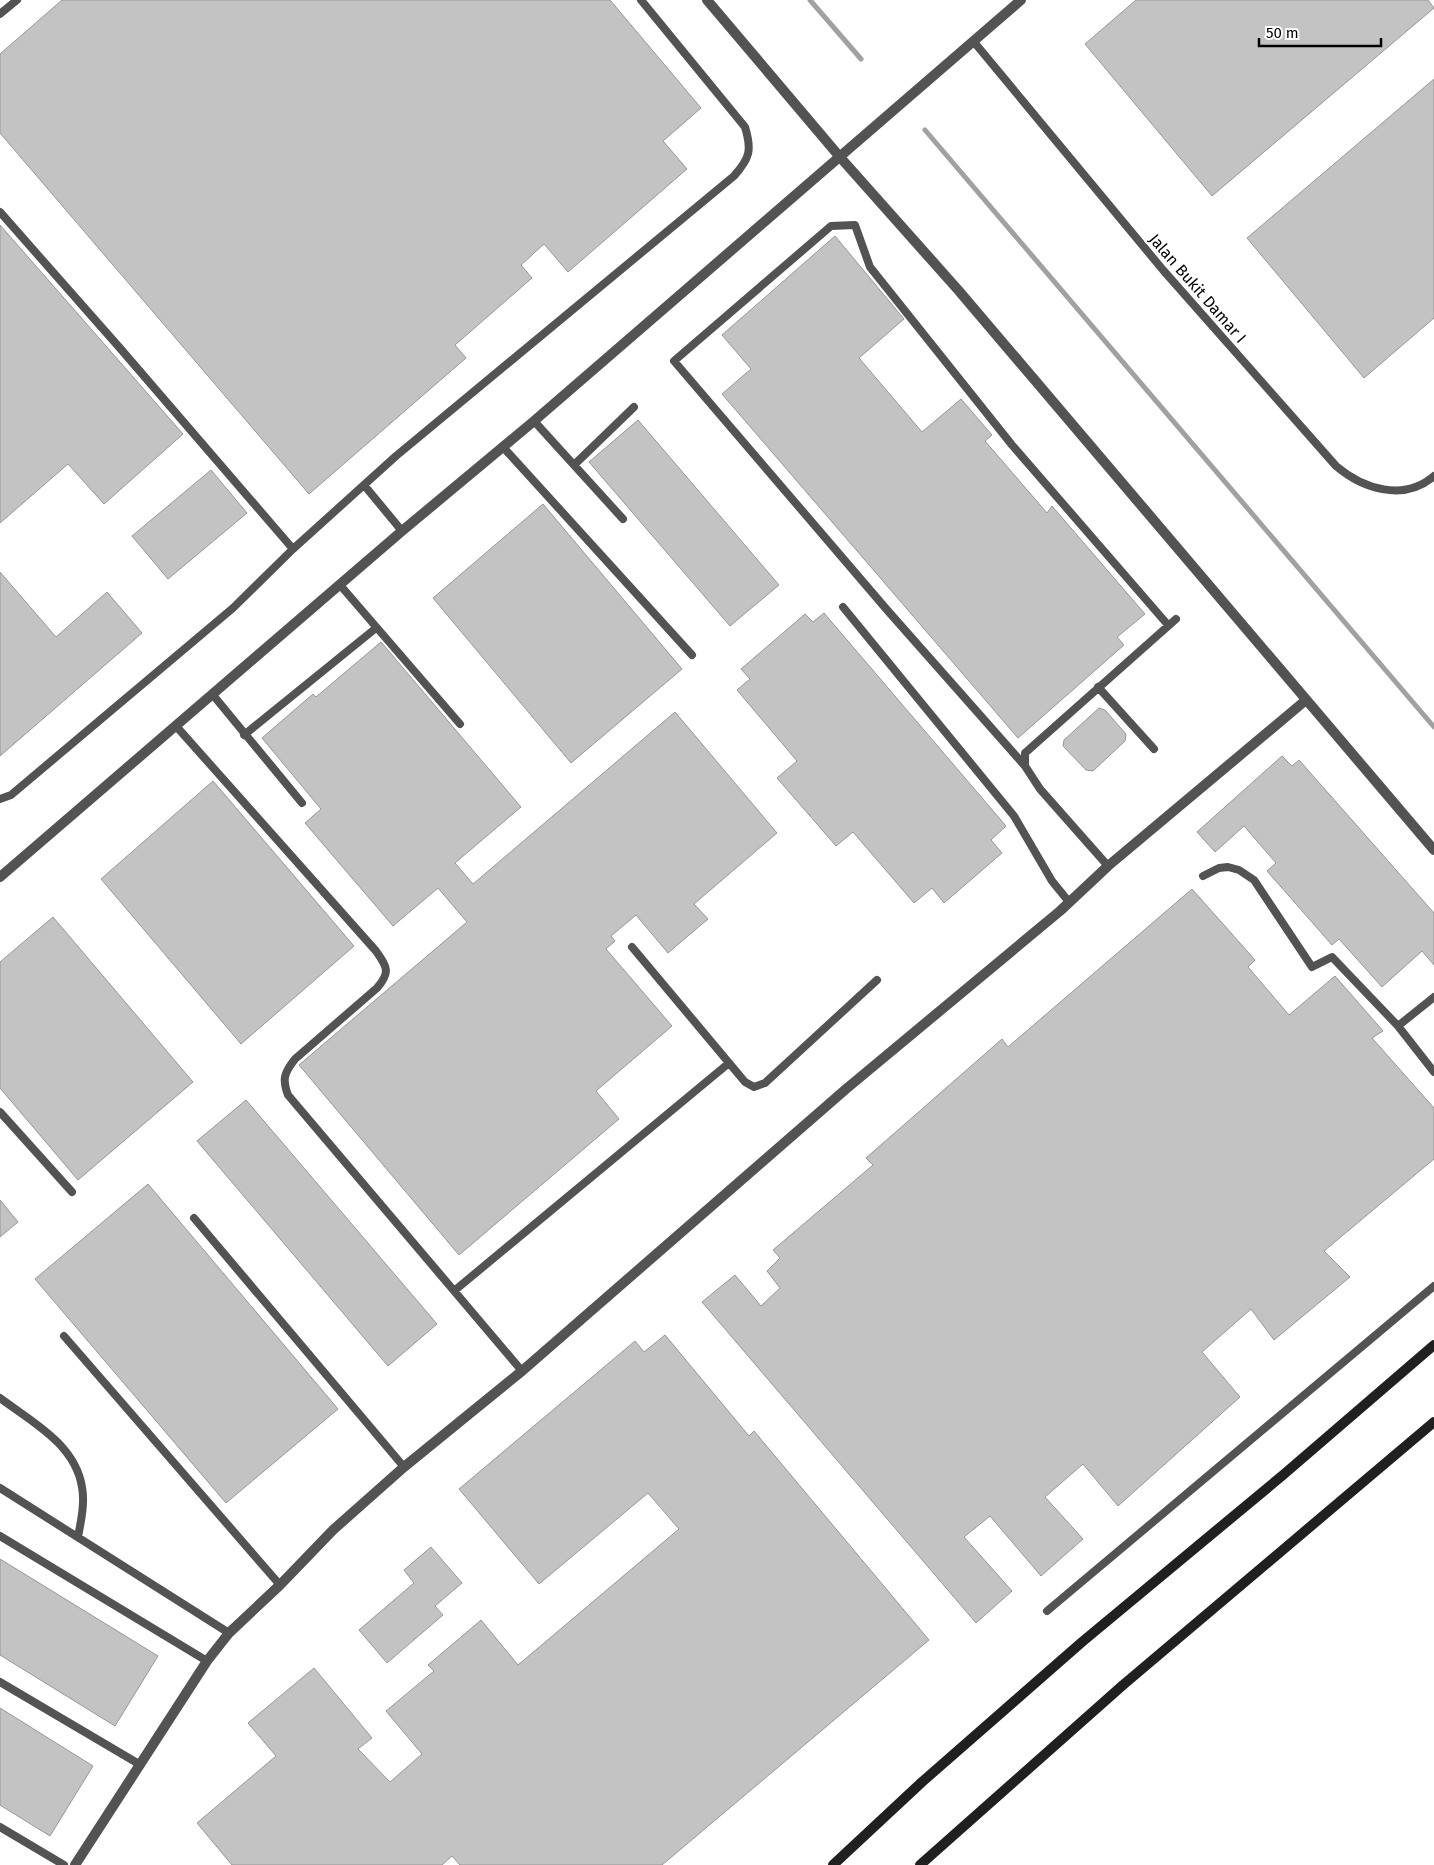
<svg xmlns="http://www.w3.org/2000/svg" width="1434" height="1865" viewBox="0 0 1434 1865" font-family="'Fira Sans',sans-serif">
  <rect width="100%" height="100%" fill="#fff"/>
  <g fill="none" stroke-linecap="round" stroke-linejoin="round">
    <!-- stream -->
    <path stroke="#a1a1a1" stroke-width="5" d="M810,0L861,59
      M925,130L1434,727"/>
  </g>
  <!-- building -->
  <path fill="#c3c3c3" stroke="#979797" d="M62,0H610L701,108L663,141L687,169L568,272L544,244L521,265L532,278L455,345L466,358L309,494L0,133V54Z
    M1136,0H1428L1434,8L1212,196L1085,44Z
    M1434,79V318L1364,378L1247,238Z
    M0,225L183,434L104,504L68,464L0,523Z
    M835,236L904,319L859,358L922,432L961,399L992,435L985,441L1047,513L1052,506L1145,614L1117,637L1124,645L1018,738L722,394L751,369L722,335Z
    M638,420L779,585L730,626L589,462Z
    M211,470L247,513L168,579L132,536Z
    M543,504L682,669L571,763L433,598Z
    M0,572L56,637L107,592L142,633L0,756Z
    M824,613L1006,826L991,840L1002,853L944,903L932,888L914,903L853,832L836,846L777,778L797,761L737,690L750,679L741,669L805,614L813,622Z
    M381,642L521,807L455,863L473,884L675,712L777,833L694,904L708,919L668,953L636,915L611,936L615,941L606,949L672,1026L596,1091L619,1119L459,1255L299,1065L467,922L438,888L393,926L305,823L321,809L262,738L313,694L316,697Z
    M1099,708L1105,710L1126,734L1125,741L1093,771L1086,770L1063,746L1064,740Z
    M1282,756L1292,766L1299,760L1434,913V965L1422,951L1382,987L1339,939L1332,945L1267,871L1276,863L1244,826L1215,852L1197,832Z
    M213,781L354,946L241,1044L101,879Z
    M1192,889L1255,960L1248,967L1289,1015L1335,976L1383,1031L1372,1038L1434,1108V1159L1324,1251L1350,1277L1274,1340L1251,1309L1202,1352L1240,1397L1118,1506L1083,1464L1045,1497L1083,1539L1041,1576L990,1516L964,1537L1012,1591L976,1623L702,1302L735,1275L761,1306L780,1288L767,1271L780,1258L773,1250L873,1165L866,1158L1002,1039L1008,1047Z
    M53,917L193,1082L78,1180L0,1088V962Z
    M246,1100L437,1324L388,1366L197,1141Z
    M148,1184L338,1409L226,1503L35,1279Z
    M0,1200L18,1222L0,1237Z
    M665,1335L749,1436L754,1431L929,1640L662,1865H460L452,1856L442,1865H232L197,1823L276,1756L248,1723L314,1668L372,1738L358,1749L390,1782L422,1754L386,1711L434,1671L428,1665L481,1620L518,1665L679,1529L648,1493L539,1584L459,1489L635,1341L644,1352Z
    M431,1547L462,1583L435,1606L443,1615L387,1663L359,1630L414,1583L404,1570Z
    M0,1559L158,1656L115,1726L0,1655Z
    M0,1708L93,1766L50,1836L0,1805Z"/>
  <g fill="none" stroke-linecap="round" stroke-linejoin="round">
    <!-- lane -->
    <path stroke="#535353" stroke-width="8" d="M0,14L17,0
      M974,42L1163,270L1336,466C1363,489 1404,502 1434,476
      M0,212L119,347L293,549
      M534,421L623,519
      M503,447L692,655
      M574,465L634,407
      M364,485L402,531
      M340,585L460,724
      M843,607L1014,816L1052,881L1069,902
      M1098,687L1154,749
      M213,695L302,803
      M176,726L376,951C387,967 391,972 377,988L295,1059C284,1073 282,1079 288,1095L522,1371
      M244,735L376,628
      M1025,766L888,611L674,361L831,226L855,225L870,267L1012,445L1168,625
      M0,799L11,795L233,608L293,549L396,456L734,176C750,158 752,150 745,127L641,0
      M1108,866L1040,789L1025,766V753L1176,619
      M1203,876L1219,868L1228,867L1239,870L1254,880L1312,967L1332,957L1398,1026
      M632,947L745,1082L754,1087L765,1083L877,980
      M1434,997L1398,1026L1434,1072
      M0,1112L72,1192
      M194,1218L404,1467
      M454,1291L729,1063
      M64,1336L280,1585
      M0,1398C32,1422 75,1444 82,1487C85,1503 81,1521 78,1537
      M0,1488L229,1633
      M0,1536L207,1661
      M1047,1611L1434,1286
      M0,1682L139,1764
      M0,1827L64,1865"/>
    <!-- street -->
    <path stroke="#535353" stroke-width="10" d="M707,0L839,156L959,291L1434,850
      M0,877L402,531L534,421L1021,0
      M75,1865L207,1661L229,1633L280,1585L333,1530L404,1467L522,1371L846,1089L1060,911L1108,866L1306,700"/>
    <!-- secondary -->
    <path stroke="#202020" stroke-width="10" d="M833,1865L922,1782L1082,1642L1283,1475L1434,1345
      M920,1865L1123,1685L1434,1422"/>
  </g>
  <g text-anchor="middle" stroke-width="4" stroke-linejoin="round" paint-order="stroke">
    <!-- street labels -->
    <g font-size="16" fill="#000" stroke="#fff">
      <text transform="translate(1198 288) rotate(49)" y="6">Jalan Bukit Damar I</text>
    </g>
  </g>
  <!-- scale -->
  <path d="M1259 38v8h122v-8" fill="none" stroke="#000000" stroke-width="2.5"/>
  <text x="1266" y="38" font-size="15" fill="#000000" stroke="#ffffff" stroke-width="4" paint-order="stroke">50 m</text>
</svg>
